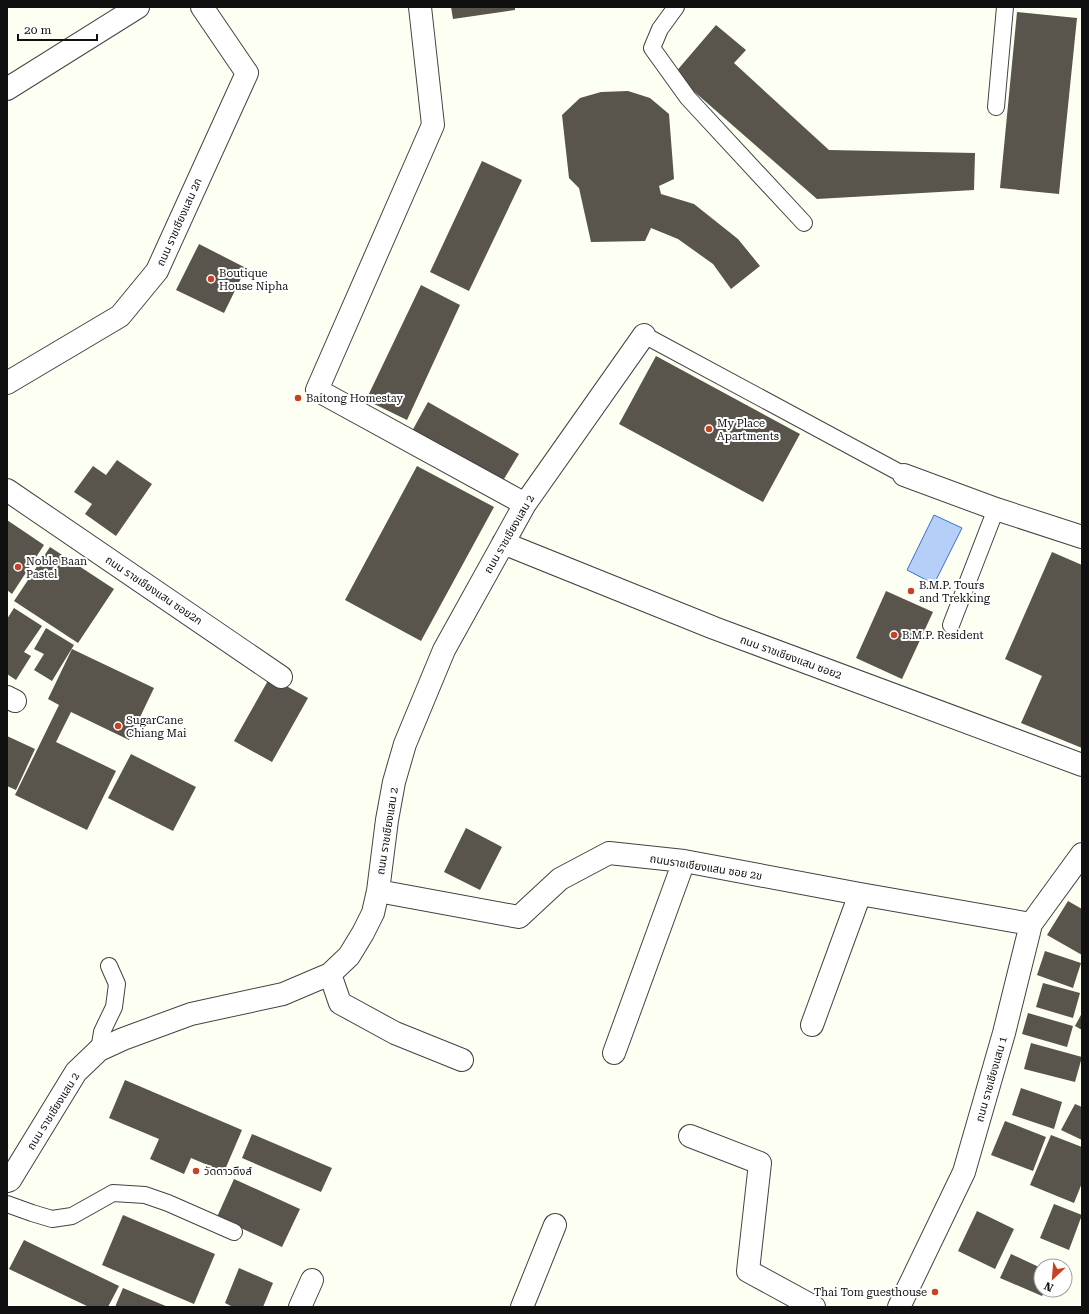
<svg xmlns="http://www.w3.org/2000/svg" width="1089" height="1314" viewBox="0 0 1089 1314" font-family="'Roboto Serif','Noto Sans Thai',serif">
  <rect width="100%" height="100%" fill="#fefff3"/>
  <!-- water -->
  <path fill="#b5cff9" stroke="#3970d3" d="M934,515L962,528L934,584L907,570Z"/>
  <!-- building -->
  <path fill="#59544c" d="M451,7H515V10L453,19Z
    M1017,12L1077,18L1059,194L1000,188Z
    M716,25L746,50L734,63L829,150L975,153L974,190L817,199L674,74Z
    M628,91L650,98L669,114L674,179L659,186L661,194L694,204L738,239L760,266L731,289L713,264L678,239L651,228L645,241L591,242L579,188L569,178L562,115L580,98L601,92Z
    M482,161L522,180L469,291L430,272Z
    M199,244L246,268L224,313L176,290Z
    M421,285L460,305L407,420L366,400Z
    M656,356L800,434L763,502L619,424Z
    M428,402L519,454L501,484L411,433Z
    M117,460L152,484L116,536L85,514L92,504L74,492L93,466L106,475Z
    M417,466L494,507L421,641L345,600Z
    M7,520L44,545L12,594L7,590Z
    M50,547L114,589L78,643L14,601Z
    M1052,552L1082,565V748L1021,723L1042,676L1005,659Z
    M886,591L933,612L902,679L856,658Z
    M14,608L42,626L24,652L31,656L16,680L7,674V619Z
    M46,628L74,645L52,681L34,670L44,654L34,649Z
    M72,649L154,688L129,740L71,712L56,742L116,771L87,830L15,795L59,705L48,699Z
    M270,677L308,698L272,762L234,741Z
    M7,736L35,749L16,790L7,786Z
    M131,754L196,787L173,831L108,798Z
    M466,828L502,847L480,890L444,872Z
    M1068,901L1082,909V955L1047,935Z
    M1045,951L1081,963L1073,988L1037,975Z
    M1043,983L1080,993L1073,1018L1036,1007Z
    M1028,1013L1073,1026L1067,1047L1022,1034Z
    M1082,1013V1030L1075,1026Z
    M1031,1043L1082,1057L1075,1082L1024,1069Z
    M125,1080L242,1130L224,1172L191,1158L184,1174L150,1159L159,1139L109,1118Z
    M1021,1088L1062,1102L1054,1129L1012,1115Z
    M1075,1104L1082,1107V1140L1061,1130Z
    M1005,1121L1046,1137L1033,1171L991,1155Z
    M252,1134L332,1168L321,1192L242,1158Z
    M1051,1135L1082,1147V1183L1074,1203L1030,1185Z
    M234,1179L300,1209L282,1247L217,1217Z
    M1054,1204L1082,1215L1069,1250L1040,1238Z
    M977,1211L1014,1229L995,1269L958,1251Z
    M123,1215L215,1254L194,1304L102,1265Z
    M24,1240L119,1286L108,1307H89L9,1269Z
    M1011,1254L1041,1268V1290H1045L1042,1296L1000,1278Z
    M239,1268L273,1283L263,1307H233L225,1303Z
    M123,1288L168,1307H115Z"/>
  <g fill="none" stroke-linecap="round" stroke-linejoin="round">
    <!-- service casing -->
    <g stroke="#434343" stroke-width="18">
      <path id="service" d="M676,7L660,29L652,48L688,98L804,223
        M996,107L1005,7
        M644,335L904,475
        M951,625L996,509
        M99,1050L102,1032L114,1007L117,984L109,966
        M7,1204L32,1213L52,1219L72,1216L113,1193L145,1195L168,1203L234,1232"/>
    </g>
    <!-- minor casing -->
    <g stroke="#434343" stroke-width="24">
      <path id="minor" d="M420,7L433,125L317,390L525,504
        M7,89L138,7
        M7,383L120,316L157,271L247,73L202,7
        M904,475L996,509L1082,537
        M7,490L281,677
        M503,543L714,628L1082,765
        M7,697L15,701
        M378,891L519,917L560,879L609,853L684,861L860,894L1031,924
        M330,974L340,1003L395,1033L462,1060
        M812,1025L860,894
        M614,1053L684,861
        M690,1136L760,1163L748,1271L814,1307
        M7,1181L10,1180L76,1072L99,1050L123,1039L191,1014L283,994L330,974L349,956L363,933L373,913L378,891L387,820L394,782L405,744L444,650L525,504L644,335
        M300,1307L312,1280
        M522,1307L555,1225
        M899,1307L964,1172L1004,1033L1031,924L1082,854"/>
    </g>
    <!-- service -->
    <use href="#service" stroke="#fff" stroke-width="16"/>
    <!-- minor -->
    <use href="#minor" stroke="#fff" stroke-width="22"/>
  </g>
  <!-- markers -->
  <g fill="#c74221" stroke="#fff" stroke-width="1.5">
    <circle cx="211" cy="279" r="4"/>
    <circle cx="298" cy="398" r="4"/>
    <circle cx="709" cy="429" r="4"/>
    <circle cx="18" cy="567" r="4"/>
    <circle cx="911" cy="591" r="4"/>
    <circle cx="894" cy="635" r="4"/>
    <circle cx="118" cy="726" r="4"/>
    <circle cx="196" cy="1171" r="4"/>
    <circle cx="935" cy="1292" r="4"/>
  </g>
  <g text-anchor="middle" stroke-width="4" stroke-linejoin="round" paint-order="stroke">
    <!-- street labels -->
    <g font-size="11" fill="#101010" stroke="#fff">
      <text transform="translate(179 222) rotate(-66)" y="4">ถนน ราชเชียงแสน 2ก</text>
      <text transform="translate(509 534) rotate(-60)" y="4">ถนน ราชเชียงแสน 2</text>
      <text transform="translate(154 590) rotate(34)" y="4">ถนน ราชเชียงแสน ซอย2ก</text>
      <text transform="translate(791 657) rotate(20)" y="4">ถนน ราชเชียงแสน ซอย2</text>
      <text transform="translate(387 831) rotate(-81)" y="4">ถนน ราชเชียงแสน 2</text>
      <text transform="translate(706 867) rotate(9)" y="4">ถนนราชเชียงแสน ซอย 2ข</text>
      <text transform="translate(991 1079) rotate(-74)" y="4">ถนน ราชเชียงแสน 1</text>
      <text transform="translate(53 1111) rotate(-58)" y="4">ถนน ราชเชียงแสน 2</text>
    </g>
    <!-- poi labels -->
    <g font-size="11" fill="#101010" stroke="#fff" text-anchor="start">
      <text x="219" y="277">Boutique<tspan x="219" dy="13">House Nipha</tspan></text>
      <text x="306" y="402">Baitong Homestay</text>
      <text x="717" y="427">My Place<tspan x="717" dy="13">Apartments</tspan></text>
      <text x="26" y="565">Noble Baan<tspan x="26" dy="13">Pastel</tspan></text>
      <text x="919" y="589">B.M.P. Tours<tspan x="919" dy="13">and Trekking</tspan></text>
      <text x="902" y="639">B.M.P. Resident</text>
      <text x="126" y="724">SugarCane<tspan x="126" dy="13">Chiang Mai</tspan></text>
      <text x="204" y="1175">วัดดาวดึงส์</text>
      <text x="927" y="1296" text-anchor="end">Thai Tom guesthouse</text>
    </g>
  </g>
  <!-- border -->
  <rect width="1089" height="1314" fill="none" stroke="#101010" stroke-width="16"/>
  <!-- north arrow -->
  <g transform="translate(1053 1278) rotate(206)"><circle r="19" fill="#ffffff" stroke="#9f9f9f"/>
  <path d="M0-3L7 15L0 10L-7 15Z" fill="#c74221"/>
  <text y="-6" font-size="11" font-weight="bold" text-anchor="middle" fill="#101010">N</text>
  </g>
  <!-- scale -->
  <path d="M18 34v6h79v-6" fill="none" stroke="#101010" stroke-width="2"/>
  <text x="24" y="34" font-size="12" fill="#101010" stroke="#ffffff" stroke-width="3" paint-order="stroke">20 m</text>
</svg>
